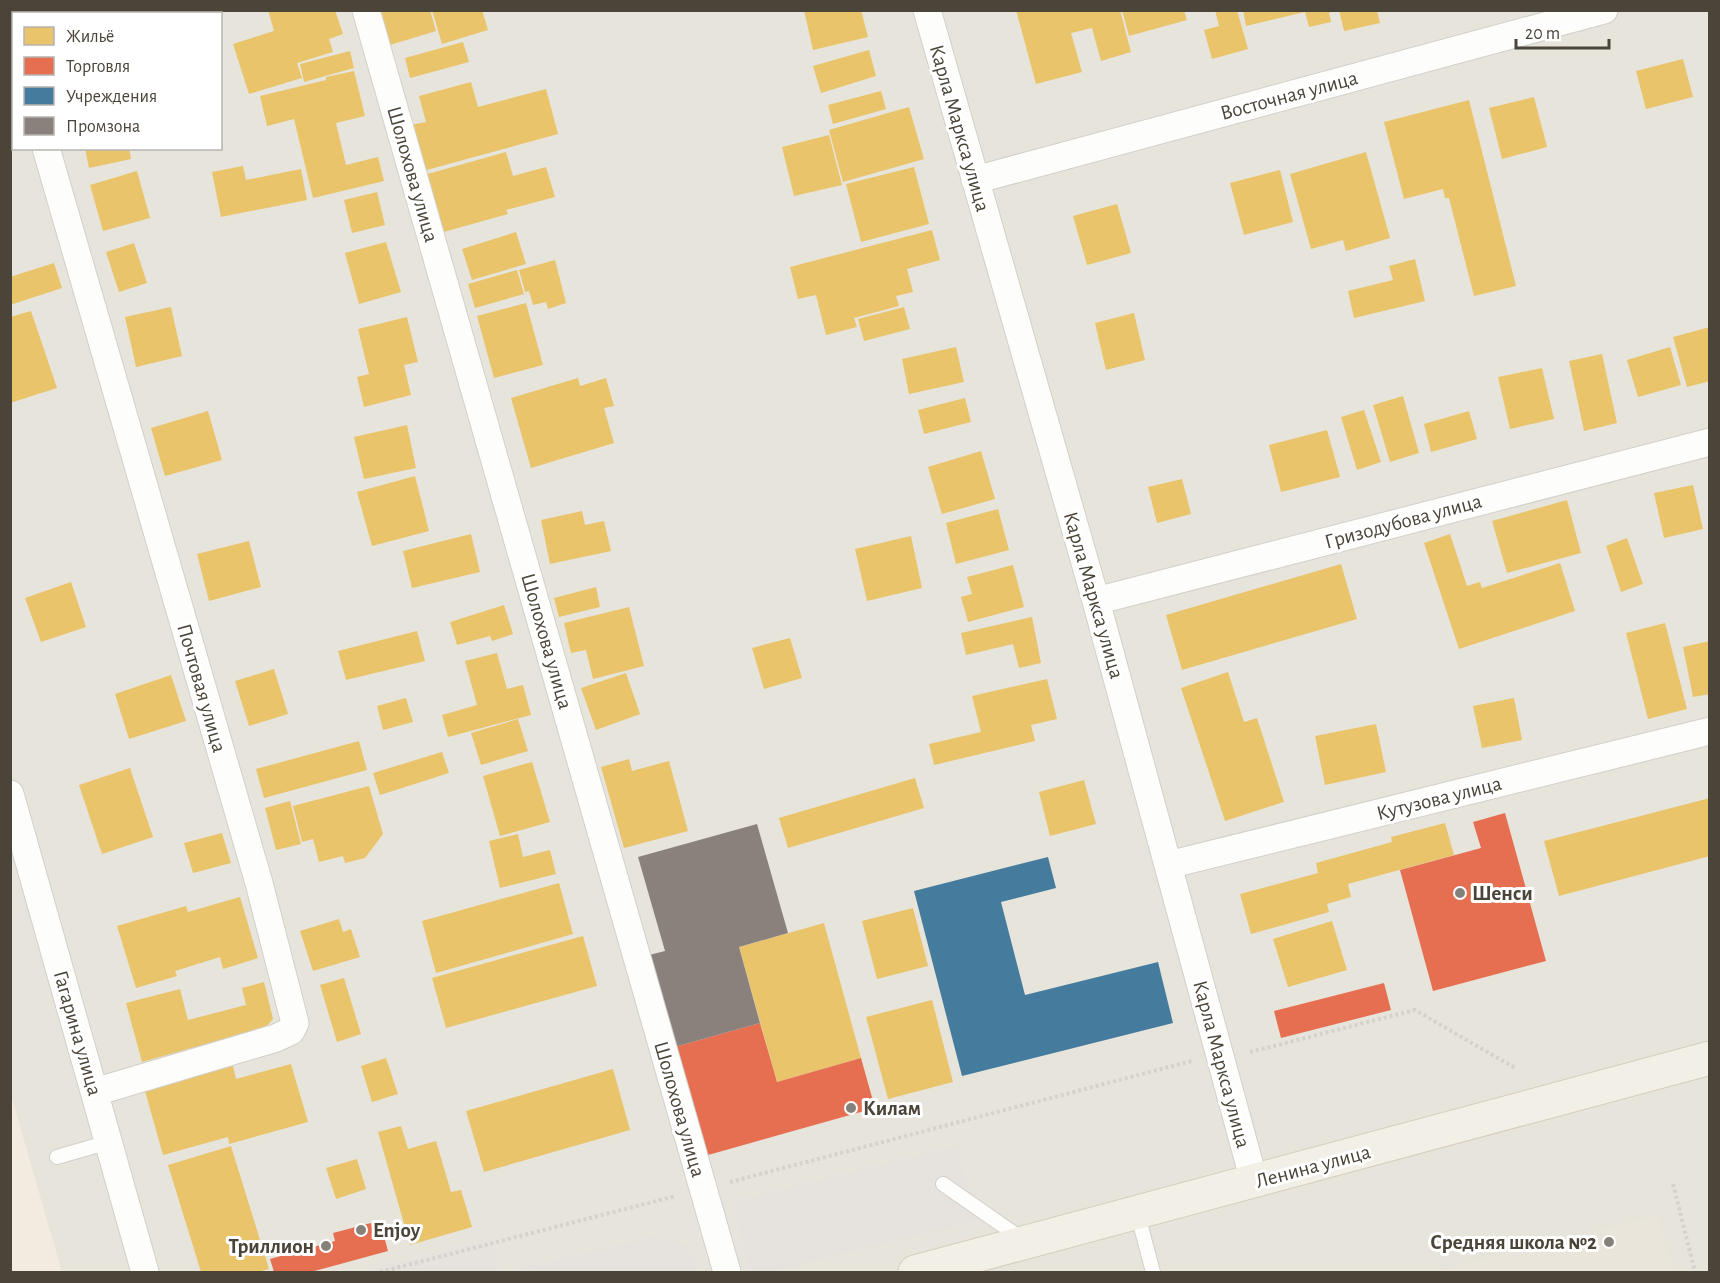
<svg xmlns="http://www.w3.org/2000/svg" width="1720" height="1283" viewBox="0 0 1720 1283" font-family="'Alegreya Sans',sans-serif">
  <rect width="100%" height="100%" fill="#f4f2ee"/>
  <!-- residential -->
  <path fill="#e7e4dc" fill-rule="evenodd" d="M10,11H1709V1272H11ZM14,14H220V148H14Z"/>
  <!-- commercial -->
  <path fill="#f3ebdf" d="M10,1095H11L62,1272H11Z"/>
  <!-- education -->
  <path fill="#eae5da" d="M1658,1215L1673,1272H1433Z"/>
  <!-- parking -->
  <path fill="#e6e3df" d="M957,1146L976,1221L770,1272H750L733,1202Z
    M651,1237L688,1245L698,1272H505Z
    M490,1238L499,1272H359Z"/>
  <!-- homes -->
  <path fill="#e9c46a" d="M268,10H335L343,34L329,39L333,52L297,63L302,78L249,94L233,44L274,31Z
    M380,10H430L436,31L390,45Z
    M432,10H482L488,30L442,44Z
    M804,10H861L868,37L813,50Z
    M1016,10H1120L1131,52L1101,61L1092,28L1071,33L1082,72L1036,84Z
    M1122,10H1184L1187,20L1129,36Z
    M1215,10H1237L1248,49L1212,59L1204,30L1219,26Z
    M1243,10H1334V11L1329,13L1331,22L1309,27L1305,12L1246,26Z
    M1339,10H1377L1380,23L1344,31Z
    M463,42L469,62L410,78L405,58Z
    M869,50L876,76L821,93L813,66Z
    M350,51L354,68L304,82L300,64Z
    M1683,59L1693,97L1646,109L1636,71Z
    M354,71L365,116L336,123L346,165L378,157L384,181L313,198L294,119L267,126L260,96L326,80V77Z
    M471,82L478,107L546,89L558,134L423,171L411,125L426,122L419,96Z
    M881,91L886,109L833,124L828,105Z
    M1534,97L1547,147L1502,159L1489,108Z
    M1469,100L1516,286L1474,296L1449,198H1445L1443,189L1404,199L1384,122Z
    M909,107L924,159L843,182L829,130Z
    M829,135L842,185L794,196L782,147Z
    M85,148H129L131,159L89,168Z
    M506,152L513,176L546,167L555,197L506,210L508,214L440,233L424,175Z
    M1366,152L1390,238L1346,251L1343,240L1311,249L1290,174Z
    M243,166L246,180L301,169L307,200L221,217L212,172Z
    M914,167L929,224L861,242L846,184Z
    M1280,170L1293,222L1244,235L1230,183Z
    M137,171L150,218L103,231L90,185Z
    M377,192L385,225L352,233L344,200Z
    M1117,204L1131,253L1087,265L1073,216Z
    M932,230L940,260L907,269L913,292L896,296L899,306L854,318L857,327L826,335L816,295L798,299L790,267Z
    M516,232L526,264L472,280L462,249Z
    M386,242L401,292L359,304L345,253Z
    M134,243L147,283L119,292L106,252Z
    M1415,259L1425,301L1354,318L1348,291L1393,280L1389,266Z
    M555,260L566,303L548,309L546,302L533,305L529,291L525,292L519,270Z
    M54,263L62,288L10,305V277Z
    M517,270L524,294L475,308L468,284Z
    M526,303L543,365L494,378L477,316Z
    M171,307L182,356L136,367L125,317Z
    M904,307L910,329L864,341L858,319Z
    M31,311L57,388L10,403V317Z
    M1134,313L1145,360L1106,370L1095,323Z
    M407,317L418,362L404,365L411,395L364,407L357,377L369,374L358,329Z
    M1710,327V381L1687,387L1673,337Z
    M956,347L964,382L909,394L902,359Z
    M1670,347L1681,385L1638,397L1627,360Z
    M1602,354L1617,423L1584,431L1569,361Z
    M1542,368L1554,419L1510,429L1498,377Z
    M578,378L580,386L606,378L614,406L604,408L614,443L531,468L511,398Z
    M1403,396L1419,453L1390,462L1373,405Z
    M965,398L971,422L924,434L918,410Z
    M1364,410L1381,462L1357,470L1341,417Z
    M208,411L222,460L165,476L151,428Z
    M1469,411L1477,439L1431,452L1424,424Z
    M407,425L416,468L364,479L354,437Z
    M1327,430L1340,477L1281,492L1269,445Z
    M981,451L995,499L942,514L928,467Z
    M415,476L429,531L372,546L357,492Z
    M1182,479L1191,514L1157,523L1148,487Z
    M1693,485L1703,529L1664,538L1654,493Z
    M1567,500L1581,553L1507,573L1492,521Z
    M998,509L1009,550L956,564L946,523Z
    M582,511L585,525L604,521L611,551L550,564L541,520Z
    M471,534L480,572L412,588L403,551Z
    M1450,534L1467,586L1480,582L1482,588L1560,563L1575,611L1459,649L1424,543Z
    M911,536L922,588L867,601L855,549Z
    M1627,538L1643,584L1621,592L1606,546Z
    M249,541L261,587L209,601L197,554Z
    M1341,564L1357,619L1182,670L1166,615Z
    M1013,565L1024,607L968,622L961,597L972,594L967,577Z
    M71,582L86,627L41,642L25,598Z
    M596,587L600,607L559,617L554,598Z
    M504,605L513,634L492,641L490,636L457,645L450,622Z
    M629,607L644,666L593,679L586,650L571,653L564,623Z
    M1032,617L1041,663L1019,668L1013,644L966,655L961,633Z
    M1665,623L1687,709L1648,719L1626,633Z
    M417,631L425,661L346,680L338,651Z
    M790,638L802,678L764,689L752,648Z
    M1710,641V694L1693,697L1683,647Z
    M497,653L507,689L523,685L531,715L448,737L442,715L477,705L465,661Z
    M274,669L288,714L249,726L235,681Z
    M1228,672L1244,722L1257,718L1284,802L1225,821L1181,688Z
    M626,673L640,714L596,730L581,688Z
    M171,675L186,721L129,739L115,694Z
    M1047,679L1057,719L1031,725L1035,741L934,765L929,744L981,732L972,696Z
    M406,698L413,722L383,730L377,706Z
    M1514,698L1522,740L1482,748L1473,706Z
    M518,719L528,751L481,765L471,733Z
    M1376,724L1386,772L1325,785L1315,736Z
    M359,741L367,770L264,798L256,769Z
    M442,752L449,773L380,795L373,773Z
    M629,759L632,771L669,761L688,831L624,848L601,767Z
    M532,762L550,822L500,836L483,776Z
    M130,768L153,837L102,854L79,785Z
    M915,778L924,808L788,848L779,818Z
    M1084,780L1096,824L1050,836L1039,792Z
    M369,786L383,834L365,858L345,863L343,856L319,862L313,839L302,842L293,806Z
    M1710,798V856L1559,896L1544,841Z
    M290,801L301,844L276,850L265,808Z
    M1445,823L1454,855L1348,884L1351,897L1327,904L1329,912L1251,934L1240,894L1318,873L1316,863L1392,842L1391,837Z
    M222,833L231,863L193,873L184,843Z
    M518,834L523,857L550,850L556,874L500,888L489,841Z
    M559,883L573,934L436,973L422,921Z
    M240,897L258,958L223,969L220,957L175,971L177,976L136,988L117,926L186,906L188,912Z
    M913,908L928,966L877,979L862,921Z
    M339,919L343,932L351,929L360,957L313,971L300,931Z
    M1332,921L1347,970L1288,987L1273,939Z
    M824,923L861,1058L777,1082L739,947Z
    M583,936L597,986L446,1028L432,978Z
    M344,978L361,1034L337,1042L320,985Z
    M264,982L273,1019L255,1039L197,1054L195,1047L142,1062L126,1003L180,989L188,1020L246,1005L242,988Z
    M932,1000L953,1082L888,1099L866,1017Z
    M386,1058L398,1094L372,1102L361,1066Z
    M291,1064L308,1122L229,1144L228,1137L163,1155L145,1091L233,1066L236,1079Z
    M613,1069L630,1130L484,1172L466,1111Z
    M401,1126L408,1149L436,1141L451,1192L461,1190L472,1227L410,1245L378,1132Z
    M231,1146L269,1269L258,1272H201L168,1165Z
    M357,1159L366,1189L336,1199L326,1168Z"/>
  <!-- shops -->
  <path fill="#e76f51" d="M1505,813L1546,961L1433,991L1400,870L1481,848L1473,822Z
    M1384,983L1391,1010L1281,1038L1274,1011Z
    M760,1023L777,1082L861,1058L875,1108L701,1157L671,1048Z
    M371,1223L372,1227L381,1225L388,1251L311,1272H274L270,1259L335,1241L333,1233Z"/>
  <!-- public -->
  <path fill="#457b9d" d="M1048,857L1056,888L1001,902L1025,995L1158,962L1173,1023L962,1076L914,891Z"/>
  <!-- industry -->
  <path fill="#8a817c" d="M757,824L788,933L739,947L760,1023L671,1048L645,956L665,951L638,857Z"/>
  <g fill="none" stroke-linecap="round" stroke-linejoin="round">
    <!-- service casing -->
    <g stroke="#d2d0cb" stroke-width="16">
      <path id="service" d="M57,1157L109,1142
        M943,1184L1022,1239
        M1137,1212L1153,1272"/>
    </g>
    <!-- minor casing -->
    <g stroke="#d2d0cb" stroke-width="29">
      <path id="minor" d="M366,10L727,1272
        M927,10L1096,601L1254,1181
        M10,26L14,36
        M46,148L259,883L295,1023L291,1031L276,1038L95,1092
        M975,180L1604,10
        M1096,601L1710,442
        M10,794L145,1272
        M1168,865L1710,731"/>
    </g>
    <!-- primary casing -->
    <g stroke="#d6cebb" stroke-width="35">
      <path id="primary" d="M915,1272L1710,1058"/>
    </g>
    <!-- path -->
    <path stroke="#d3d2cc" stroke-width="4" stroke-dasharray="3 3" stroke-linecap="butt" d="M1250,1052L1415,1010L1517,1069
      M730,1182L1192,1061
      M1673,1184L1695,1272
      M380,1272L676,1196"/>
    <!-- service -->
    <use href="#service" stroke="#fdfdfc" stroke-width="14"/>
    <!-- minor -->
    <use href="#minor" stroke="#fdfdfc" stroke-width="27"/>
    <!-- primary -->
    <use href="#primary" stroke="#f2efe6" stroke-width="33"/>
  </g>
  <!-- markers -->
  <g fill="#868178" stroke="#fff" stroke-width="2">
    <circle cx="1460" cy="893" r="6"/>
    <circle cx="851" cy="1108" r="6"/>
    <circle cx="361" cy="1230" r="6"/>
    <circle cx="1609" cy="1242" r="6"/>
    <circle cx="326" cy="1246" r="6"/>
  </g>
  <g text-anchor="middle" stroke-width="6" stroke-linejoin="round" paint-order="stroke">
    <!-- street labels -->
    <g font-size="21" fill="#4b4439" stroke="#fff">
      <text transform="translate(1289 95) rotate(-15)" y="7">Восточная улица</text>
      <text transform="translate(960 128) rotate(74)" y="7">Карла Маркса улица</text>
      <text transform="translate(413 174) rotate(74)" y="7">Шолохова улица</text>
      <text transform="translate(1403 521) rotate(-15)" y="7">Гризодубова улица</text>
      <text transform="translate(1094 595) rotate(74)" y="7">Карла Маркса улица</text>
      <text transform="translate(547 641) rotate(74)" y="7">Шолохова улица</text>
      <text transform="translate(202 688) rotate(74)" y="7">Почтовая улица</text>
      <text transform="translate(1439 798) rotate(-14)" y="7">Кутузова улица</text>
      <text transform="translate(78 1033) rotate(74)" y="7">Гагарина улица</text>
      <text transform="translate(1222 1064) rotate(75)" y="7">Карла Маркса улица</text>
      <text transform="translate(680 1109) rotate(74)" y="7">Шолохова улица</text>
      <text transform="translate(1313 1166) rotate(-15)" y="7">Ленина улица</text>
    </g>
    <!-- poi labels -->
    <g font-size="21" font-weight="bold" fill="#4b4439" stroke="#fff" text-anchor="start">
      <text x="1472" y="900">Шенси</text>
      <text x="863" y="1115">Килам</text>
      <text x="373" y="1237">Enjoy</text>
      <text x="1597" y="1249" text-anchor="end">Средняя школа №2</text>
      <text x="314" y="1253" text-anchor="end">Триллион</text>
    </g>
  </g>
  <!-- border -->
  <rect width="1720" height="1283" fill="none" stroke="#4b4439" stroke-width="24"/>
  <!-- legend -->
  <rect x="12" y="12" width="210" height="138" fill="#ffffff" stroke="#b7b4b0" stroke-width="1.5"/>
  <rect x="24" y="27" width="30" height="18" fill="#e9c46a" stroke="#b7b4b0" stroke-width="1.5"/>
  <text x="66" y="42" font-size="18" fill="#4b4439">Жильё</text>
  <rect x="24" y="57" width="30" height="18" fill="#e76f51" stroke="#b7b4b0" stroke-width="1.5"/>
  <text x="66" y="72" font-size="18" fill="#4b4439">Торговля</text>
  <rect x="24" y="87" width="30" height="18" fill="#457b9d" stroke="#b7b4b0" stroke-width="1.5"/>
  <text x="66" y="102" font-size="18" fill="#4b4439">Учреждения</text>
  <rect x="24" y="117" width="30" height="18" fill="#8a817c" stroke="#b7b4b0" stroke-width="1.5"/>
  <text x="66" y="132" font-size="18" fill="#4b4439">Промзона</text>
  <!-- scale -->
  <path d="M1516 39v9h93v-9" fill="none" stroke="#4b4439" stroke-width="3"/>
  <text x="1525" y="39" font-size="18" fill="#4b4439" stroke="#ffffff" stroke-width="4.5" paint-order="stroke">20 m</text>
</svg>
